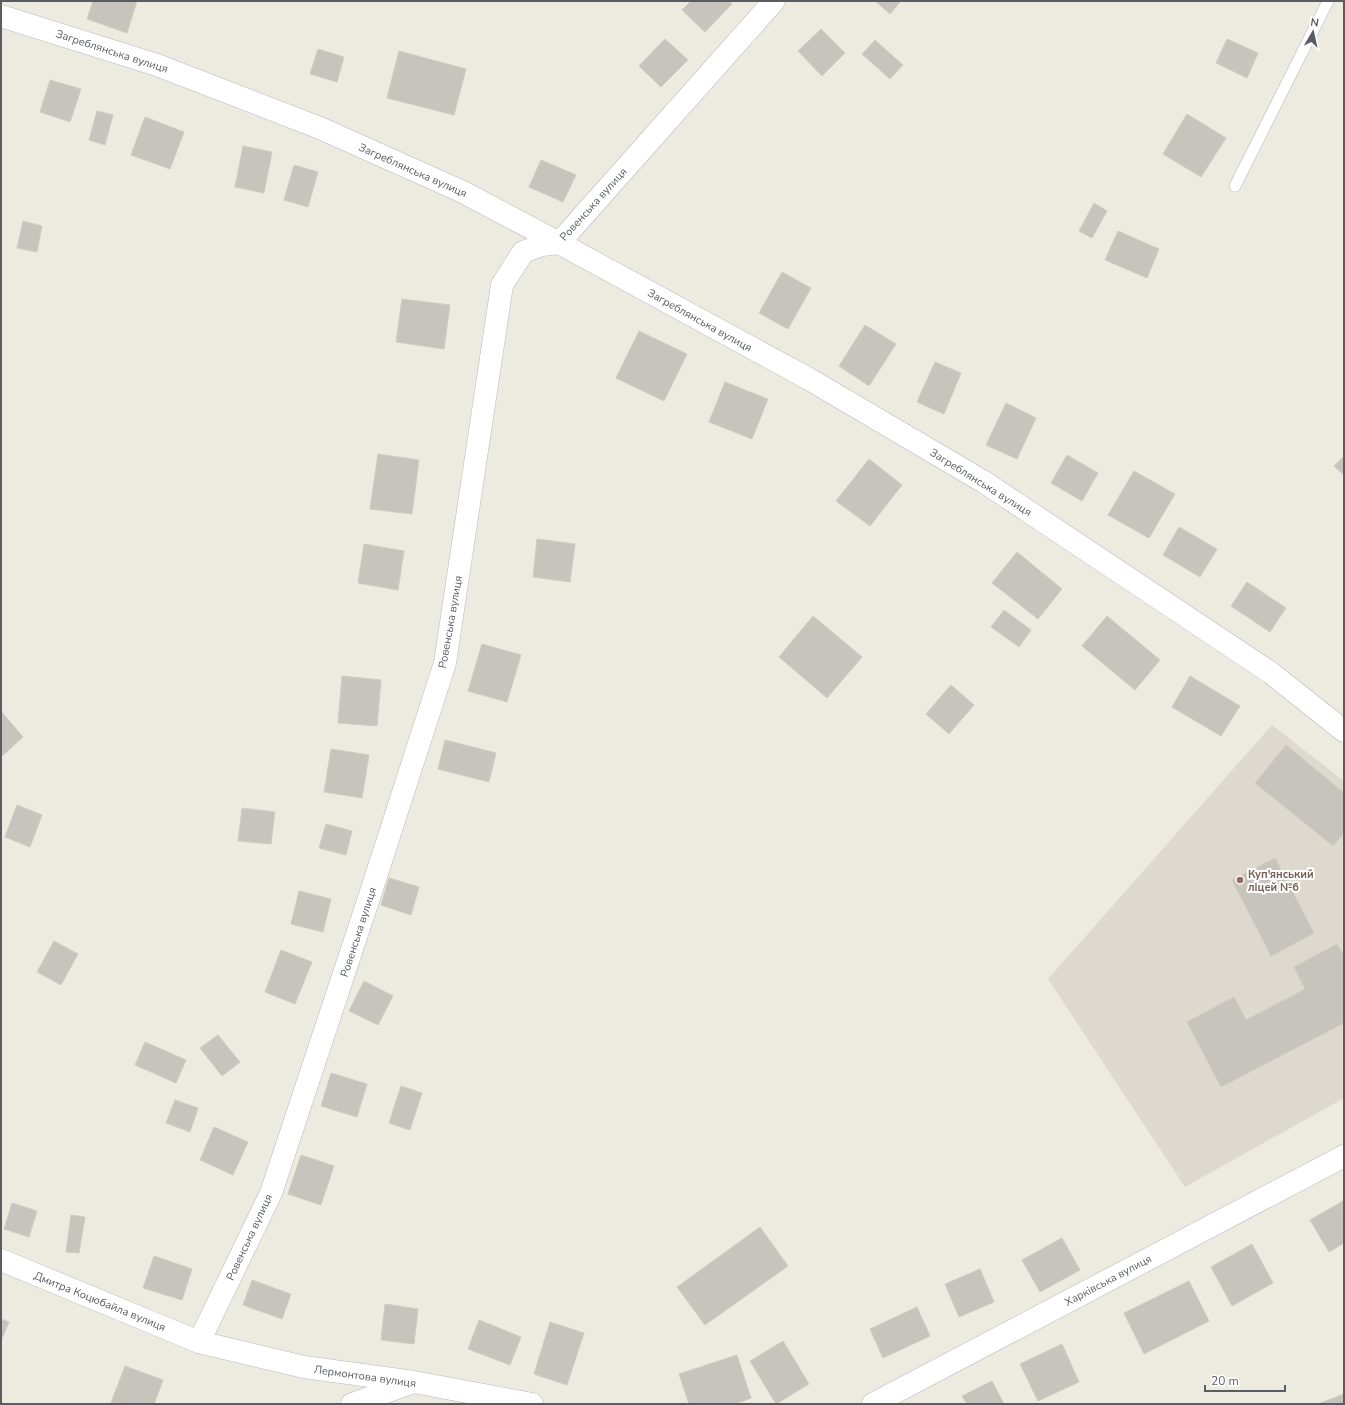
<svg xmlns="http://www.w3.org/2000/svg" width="1345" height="1405" viewBox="0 0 1345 1405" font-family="'Nunito Sans',sans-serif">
  <rect width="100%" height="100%" fill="#edeae0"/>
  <!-- education -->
  <path fill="#ddd9cf" d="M1272,725L1344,781V1098L1185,1187L1048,979Z"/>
  <!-- building -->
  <path fill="#c7c4bd" stroke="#d1ccbe" d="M93,1H137L127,33L87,19Z
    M691,1H729L732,4L705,32L682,10Z
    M875,1H901L890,14Z
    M821,29L845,53L822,76L798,51Z
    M665,39L688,60L661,87L639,66Z
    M1227,39L1258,53L1247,78L1216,63Z
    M875,40L903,65L890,79L862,54Z
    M318,49L344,57L337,82L310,74Z
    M399,51L466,69L454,115L387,98Z
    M50,80L81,89L70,122L40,112Z
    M97,111L113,115L105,145L89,140Z
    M1187,114L1226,138L1201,177L1163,154Z
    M145,117L184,132L170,169L131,155Z
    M243,146L272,152L264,193L235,187Z
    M541,160L576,175L563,202L529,187Z
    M294,165L318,172L308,207L284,200Z
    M1094,203L1107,211L1092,238L1079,231Z
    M23,221L42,226L37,252L17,248Z
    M1118,231L1159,249L1147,278L1105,260Z
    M782,272L811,288L788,329L759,313Z
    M402,299L450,305L444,349L396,342Z
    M865,325L896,344L869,386L839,366Z
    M639,331L687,354L664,401L616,378Z
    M935,362L961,373L944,414L917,402Z
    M725,382L768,399L752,439L709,422Z
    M1006,403L1036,418L1017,459L986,445Z
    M378,454L419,460L412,514L370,509Z
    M1067,455L1098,473L1082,501L1051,483Z
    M1344,456V475L1334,466Z
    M869,459L902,485L870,526L836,501Z
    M1134,471L1175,494L1149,538L1108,515Z
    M1179,527L1217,549L1200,577L1163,555Z
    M537,539L575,544L570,582L533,577Z
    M364,544L404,551L398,590L358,583Z
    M1017,552L1062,589L1038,619L992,583Z
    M1247,582L1286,608L1270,632L1231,606Z
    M1004,610L1031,630L1019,647L991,627Z
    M813,616L862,657L827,698L779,657Z
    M1107,616L1160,660L1135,690L1082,646Z
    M482,644L521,655L507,702L468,691Z
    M342,676L381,680L377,726L338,723Z
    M1190,676L1240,706L1221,736L1172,707Z
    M951,685L974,705L949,734L926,714Z
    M1,711L23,737L1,757Z
    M445,740L496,753L489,782L438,769Z
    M1286,745L1344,793V833L1333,846L1255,783Z
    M331,749L369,755L362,798L324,792Z
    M17,805L42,815L30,847L5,837Z
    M242,808L275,812L271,844L238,841Z
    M326,824L352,831L346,855L319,848Z
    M1275,858L1314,933L1271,956L1232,880Z
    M389,878L419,887L411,915L381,905Z
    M299,891L331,899L323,932L291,924Z
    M54,941L78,954L61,985L37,972Z
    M1337,944L1344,956V1023L1221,1087L1187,1022L1234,997L1246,1020L1305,989L1294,967Z
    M281,950L312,962L295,1004L265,992Z
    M364,981L393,996L378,1025L349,1011Z
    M218,1035L240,1062L222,1076L200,1048Z
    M145,1042L186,1060L176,1083L135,1065Z
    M331,1073L367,1084L357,1117L321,1106Z
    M401,1086L422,1093L410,1130L389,1123Z
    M175,1100L198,1108L190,1132L166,1123Z
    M214,1127L248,1142L233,1175L200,1160Z
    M301,1155L334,1166L321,1205L288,1194Z
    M1343,1201L1344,1243L1329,1252L1310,1220Z
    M12,1203L37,1211L29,1237L4,1229Z
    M71,1215L85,1217L79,1253L66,1252Z
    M760,1227L788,1266L705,1325L677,1287Z
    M1062,1238L1080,1270L1040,1292L1022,1260Z
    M1252,1244L1273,1283L1232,1306L1211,1267Z
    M154,1256L192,1269L182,1300L143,1288Z
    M980,1269L994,1302L959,1317L945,1284Z
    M252,1280L291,1294L282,1319L243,1305Z
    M1189,1281L1209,1321L1144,1354L1124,1313Z
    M385,1304L418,1309L414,1344L381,1340Z
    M917,1307L930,1336L883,1358L870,1329Z
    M1,1319L9,1322L1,1341Z
    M479,1320L521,1337L510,1365L468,1349Z
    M550,1322L584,1333L567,1385L534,1374Z
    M783,1341L809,1384L776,1404L750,1361Z
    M1062,1344L1079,1382L1038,1401L1020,1364Z
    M737,1355L751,1398L735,1404H689L679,1374Z
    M125,1366L163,1380L154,1404L111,1403Z
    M992,1381L1004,1404H967L962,1396Z
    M1344,1394V1404H1318Z"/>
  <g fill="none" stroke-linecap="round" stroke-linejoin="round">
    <!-- lane casing -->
    <g stroke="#b6b8be" stroke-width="12">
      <path id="lane" d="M1235,186L1328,1"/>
    </g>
    <!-- street casing -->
    <g stroke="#b6b8be" stroke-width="23">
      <path id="street" d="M1,16L157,65L320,128L463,192L559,243L809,379L984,482L1271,673L1344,731
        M1,1260L199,1342L304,1367L414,1382L532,1404
        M199,1342L271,1193L369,898L445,663L502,285L523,252L542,245L559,243L774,1
        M352,1404L411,1383
        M873,1404L1344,1156"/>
    </g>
    <!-- lane -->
    <use href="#lane" stroke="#fff" stroke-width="11"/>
    <!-- street -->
    <use href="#street" stroke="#fff" stroke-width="22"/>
  </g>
  <!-- markers -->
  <circle fill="#8d6e63" stroke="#fff" stroke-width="1.5" cx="1240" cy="880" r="4"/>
  <g text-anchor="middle" stroke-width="4" stroke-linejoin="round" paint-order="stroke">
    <!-- street labels -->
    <g font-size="11" fill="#595d62" stroke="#fff">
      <text transform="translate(112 51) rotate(18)" y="4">Загреблянська вулиця</text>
      <text transform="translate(413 170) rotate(24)" y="4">Загреблянська вулиця</text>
      <text transform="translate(593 204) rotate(-48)" y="4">Ровенська вулиця</text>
      <text transform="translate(700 320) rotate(29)" y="4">Загреблянська вулиця</text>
      <text transform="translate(981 482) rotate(32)" y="4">Загреблянська вулиця</text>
      <text transform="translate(450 622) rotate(-80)" y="4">Ровенська вулиця</text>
      <text transform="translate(358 932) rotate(-72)" y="4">Ровенська вулиця</text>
      <text transform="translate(249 1237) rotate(-65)" y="4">Ровенська вулиця</text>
      <text transform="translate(1108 1280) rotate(-28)" y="4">Харківська вулиця</text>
      <text transform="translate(100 1301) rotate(22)" y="4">Дмитра Коцюбайла вулиця</text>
      <text transform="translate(365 1376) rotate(8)" y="4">Лермонтова вулиця</text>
    </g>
    <!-- education labels -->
    <g font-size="11" font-weight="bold" fill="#785e54" stroke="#fff" text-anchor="start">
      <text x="1248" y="878">Куп'янський<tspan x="1248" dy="13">ліцей №6</tspan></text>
    </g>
  </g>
  <!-- border -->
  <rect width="1345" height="1405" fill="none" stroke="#595d62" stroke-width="4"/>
  <!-- north arrow -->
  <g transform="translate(1313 32) rotate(9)" stroke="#ffffff" stroke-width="3" paint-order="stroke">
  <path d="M0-3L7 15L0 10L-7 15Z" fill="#595d62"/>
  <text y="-6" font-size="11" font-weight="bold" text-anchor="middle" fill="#595d62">N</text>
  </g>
  <!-- scale -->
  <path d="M1205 1385v6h80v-6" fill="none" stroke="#595d62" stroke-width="2"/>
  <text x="1211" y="1385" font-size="12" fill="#595d62" stroke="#ffffff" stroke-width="3" paint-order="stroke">20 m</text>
</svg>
